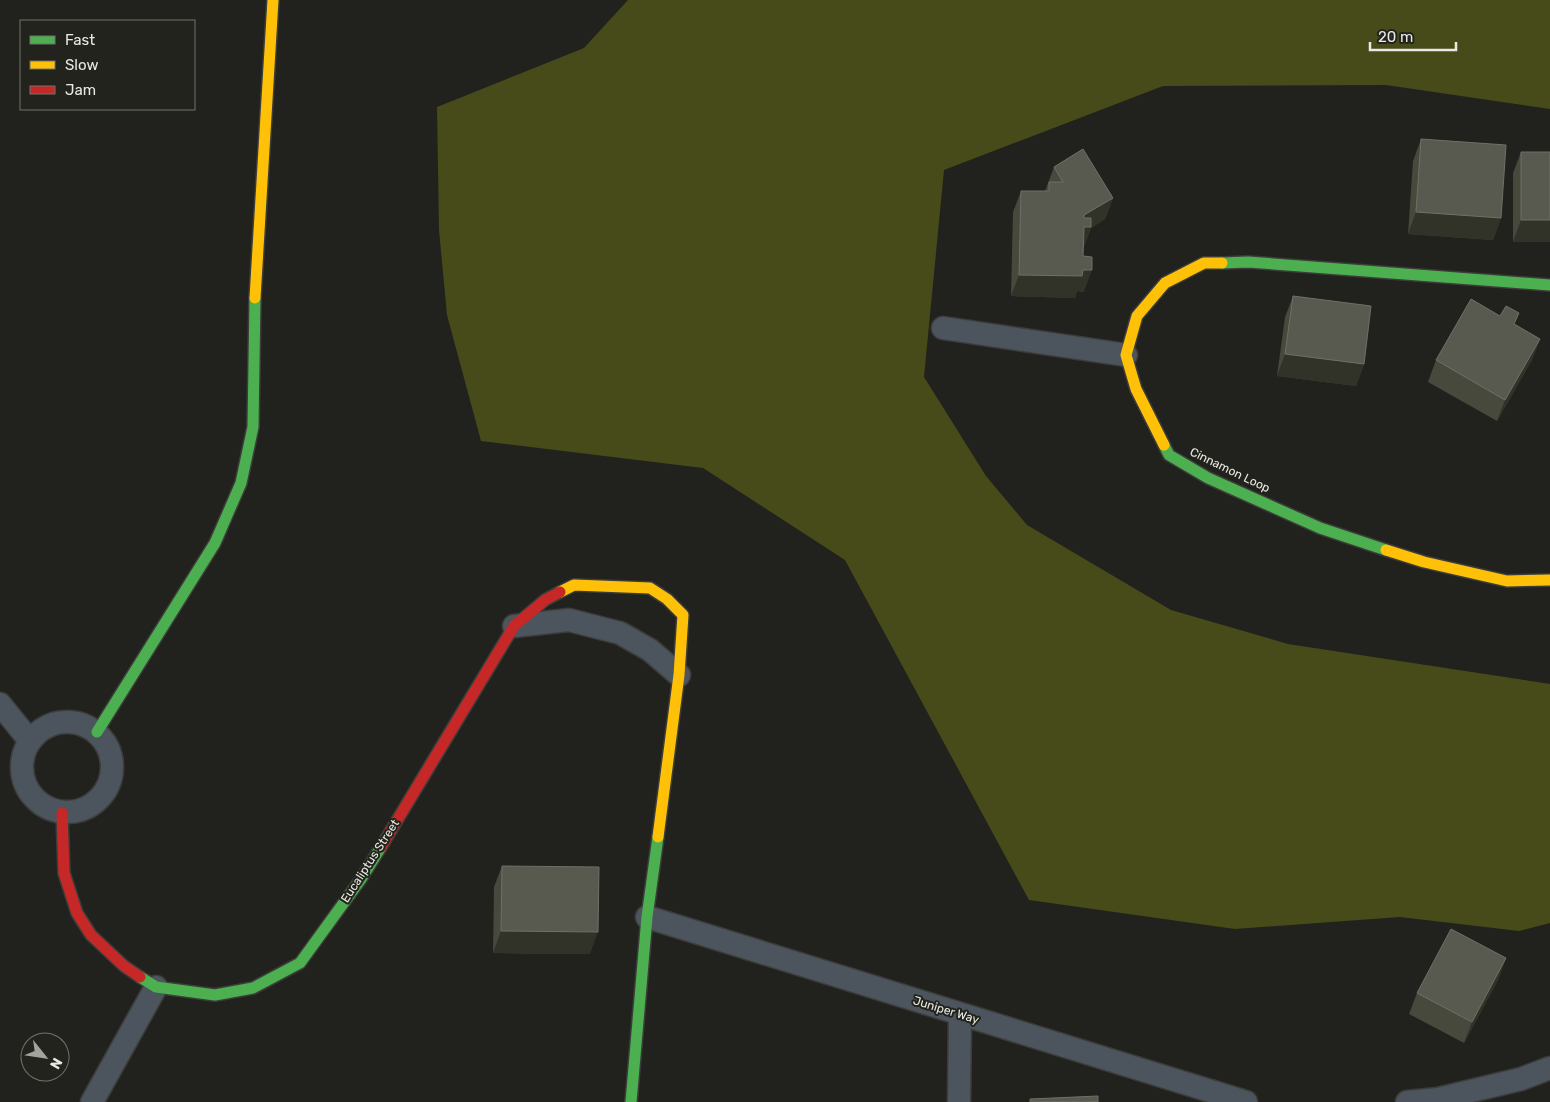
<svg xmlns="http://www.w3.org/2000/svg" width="1550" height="1102" viewBox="0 0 1550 1102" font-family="Rubik,sans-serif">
  <rect width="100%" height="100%" fill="#21221d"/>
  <!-- forest -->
  <path fill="#474b1a" d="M628,0H1550V109L1386,85L1163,86L944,170L924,377L986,476L1027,525L1171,610L1288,644L1550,684V923L1519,931L1400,917L1235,929L1029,900L845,560L703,468L481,441L447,315L439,230L437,107L584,48Z"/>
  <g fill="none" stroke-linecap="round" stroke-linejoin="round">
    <!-- street casing -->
    <g stroke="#3c3d3a" stroke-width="25">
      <path id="street" d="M943,328L1126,355
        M514,626L569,620L620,633L650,650L679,675
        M0,704L30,741
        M22 767a45 45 0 1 1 90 0a45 45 0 1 1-90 0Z
        M647,917L1246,1102
        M92,1102L156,987
        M959,1102L960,1015
        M1407,1102L1438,1099L1521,1079L1550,1068"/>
    </g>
    <!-- fast casing -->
    <g stroke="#3c3d3a" stroke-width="14">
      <path id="fast" d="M1222,263L1248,262L1550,285
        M1164,445L1169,455L1208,478L1320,528L1386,550
        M97,732L215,543L241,483L253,427L255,298
        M140,977L156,987L215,995L253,988L300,963L361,879L381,847
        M631,1102L647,917L658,837"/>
    </g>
    <!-- slow casing -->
    <g stroke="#3c3d3a" stroke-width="14">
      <path id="slow" d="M255,298L273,0
        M1164,445L1136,389L1126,355L1137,316L1165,283L1204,263H1222
        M1386,550L1424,562L1507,581L1550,580
        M560,592L574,585L650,588L667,599L683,615L679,675L658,837"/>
    </g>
    <!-- jam casing -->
    <g stroke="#3c3d3a" stroke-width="14">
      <path id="jam" d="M62,813L64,873L77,913L91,935L124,966L140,977
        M381,847L514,626L545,600L560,592"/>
    </g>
    <!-- street -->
    <use href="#street" stroke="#4c545e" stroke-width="22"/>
    <!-- fast -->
    <use href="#fast" stroke="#4caf50" stroke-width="11"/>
    <!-- slow -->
    <use href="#slow" stroke="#ffc107" stroke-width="11"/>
    <!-- jam -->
    <use href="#jam" stroke="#c62828" stroke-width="11"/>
  </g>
  <!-- wall -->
  <path fill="#47493d" d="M1421,139L1501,218L1493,240L1408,234L1413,161Z
    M1521,152H1550V242H1513V173Z
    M1054,167L1113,198L1105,219L1091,228L1083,249L1084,292L1077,291L1075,298L1011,296L1013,212L1021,191H1045Z
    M1293,296L1364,364L1356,386L1277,376L1285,317Z
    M1515,324L1540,339L1532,360L1497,421L1428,382L1436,360Z
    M502,866L590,954L493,953L494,887Z
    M1506,958L1498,980L1464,1043L1409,1014L1417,993Z"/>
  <!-- shaded-wall -->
  <path fill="#313228" d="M1113,198L1105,219L1091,228L1083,249L1084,215Z
    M1416,212L1501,218L1493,240L1408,234Z
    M1521,220H1550V242H1513Z
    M1083,270H1092L1084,292L1077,291L1075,298L1011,296L1019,275Z
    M1540,339L1532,360L1497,421L1505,400Z
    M1285,354L1364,364L1356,386L1277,376Z
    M501,931L598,932L590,954L493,953Z
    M1506,958L1498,980L1464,1043L1472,1022Z"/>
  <!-- building -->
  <path fill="#595a4f" stroke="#6f7166" d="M1421,139L1506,145L1501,218L1416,212Z
    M1083,149L1113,198L1084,215V218H1091V227H1084L1083,256L1092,257V270H1083L1082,276L1019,275L1021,191H1049V182H1063L1054,167Z
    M1521,152H1550V220H1521Z
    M1293,296L1371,306L1364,364L1285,354Z
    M1471,299L1500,316L1506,306L1519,313L1514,324L1540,339L1505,400L1436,360Z
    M502,866L599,867L598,932L501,931Z
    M1451,929L1506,958L1472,1022L1417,993Z
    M1098,1096V1102H1030V1099Z"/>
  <g text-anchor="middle" stroke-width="4" stroke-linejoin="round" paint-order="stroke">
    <!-- street labels -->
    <g font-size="12" fill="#e9e9e4" stroke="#22231c">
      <text transform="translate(1230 470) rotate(26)" y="4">Cinnamon Loop</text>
      <text transform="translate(370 861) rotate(-57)" y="4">Eucaliptus Street</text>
      <text transform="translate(946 1010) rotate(17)" y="4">Juniper Way</text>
    </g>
  </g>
  <!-- legend -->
  <rect x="20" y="20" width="175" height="90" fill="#22231c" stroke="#72726c"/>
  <rect x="30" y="36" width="25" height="8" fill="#4caf50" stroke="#72726c"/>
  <text x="65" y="45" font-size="15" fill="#e9e9e4">Fast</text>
  <rect x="30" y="61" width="25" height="8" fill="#ffc107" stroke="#72726c"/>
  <text x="65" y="70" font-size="15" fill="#e9e9e4">Slow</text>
  <rect x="30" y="86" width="25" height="8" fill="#c62828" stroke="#72726c"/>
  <text x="65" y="95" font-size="15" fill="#e9e9e4">Jam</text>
  <!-- north arrow -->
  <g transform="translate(45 1057) rotate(120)"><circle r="24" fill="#22231c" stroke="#72726c"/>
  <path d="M0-4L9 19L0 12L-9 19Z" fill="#a3a39e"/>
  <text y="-8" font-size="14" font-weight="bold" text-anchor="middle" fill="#e9e9e4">N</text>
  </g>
  <!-- scale -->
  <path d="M1370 42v8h86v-8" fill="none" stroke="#e9e9e4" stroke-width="2.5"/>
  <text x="1378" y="42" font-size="15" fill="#e9e9e4" stroke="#22231c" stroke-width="4" paint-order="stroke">20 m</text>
</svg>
